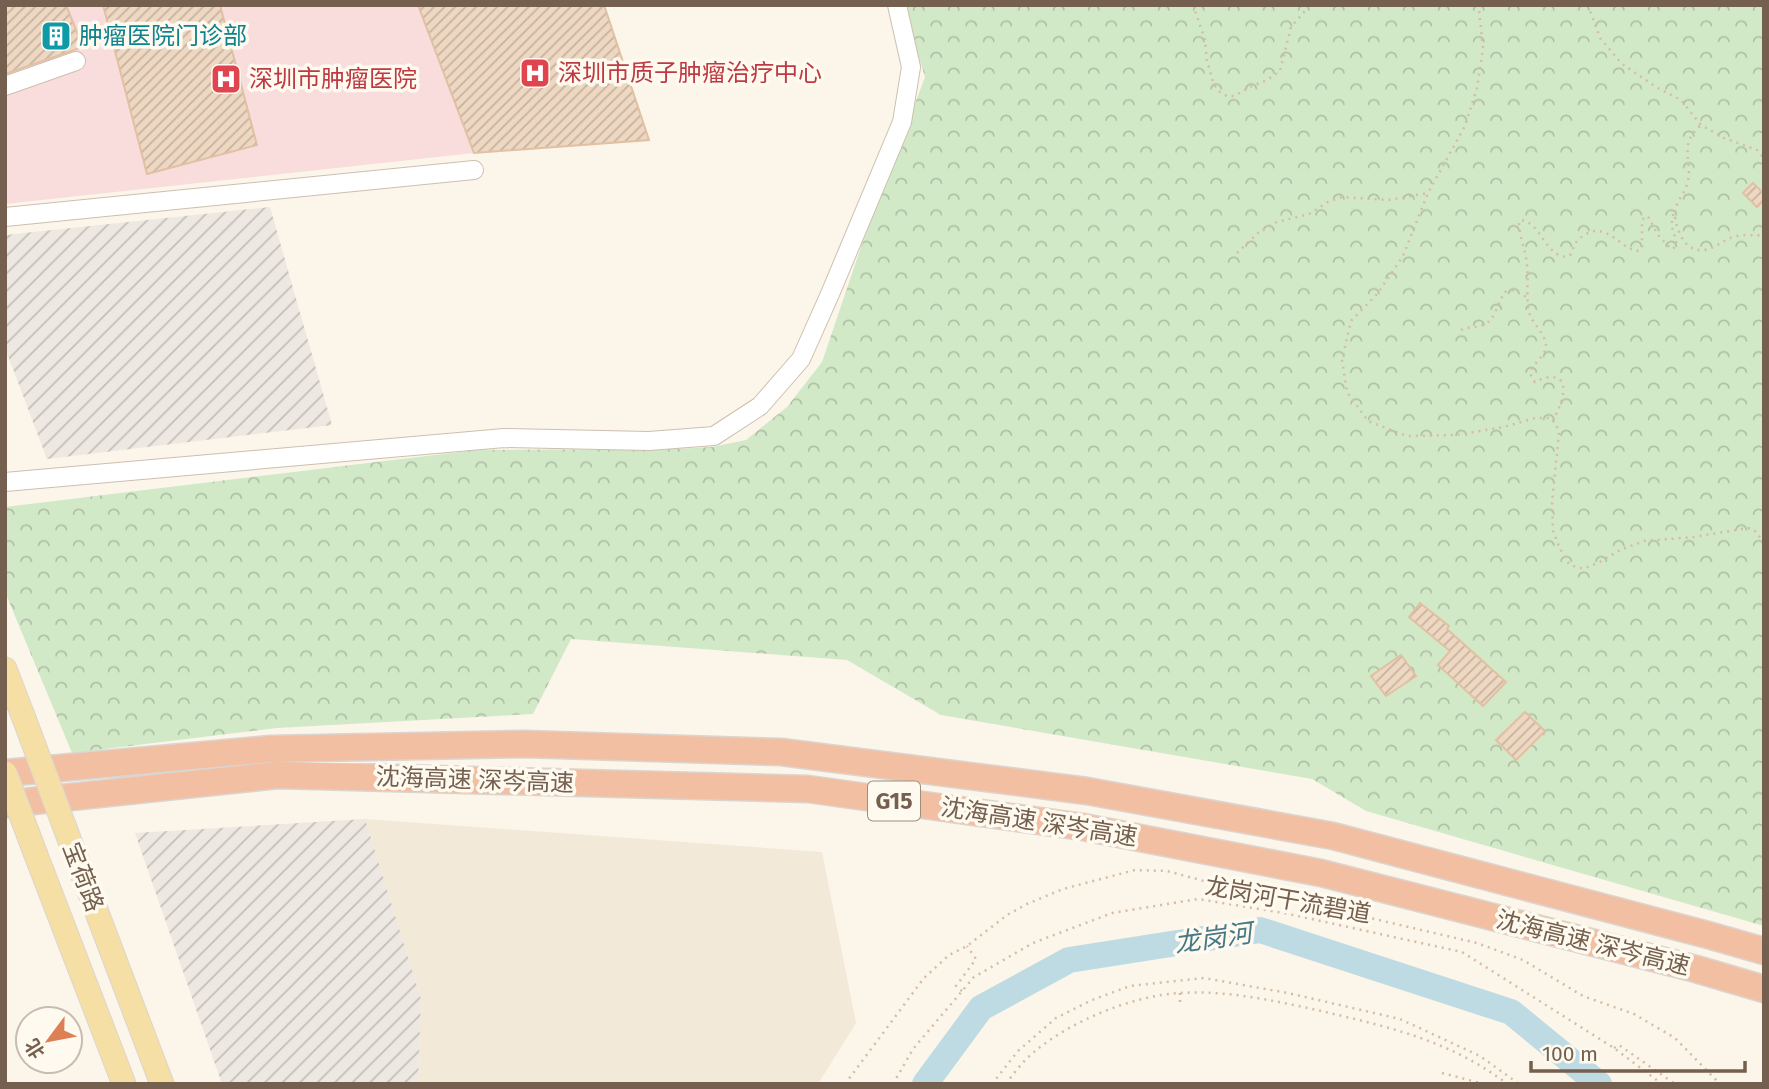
<svg xmlns="http://www.w3.org/2000/svg" width="1769" height="1089" viewBox="0 0 1769 1089" font-family="'Fira Sans','Noto Sans SC',sans-serif">
  <defs>
    <pattern id="industrial-furrows" width="10" height="10" patternUnits="userSpaceOnUse" patternTransform="scale(1.75)"><rect width="10" height="10" fill="#ede8e2"/><path d="M-1 1l2-2M0 10L10 0M9 11l2-2" fill="none" stroke="#c5bfb9"/></pattern>
    <pattern id="forest-crowns" width="20" height="18" patternUnits="userSpaceOnUse" patternTransform="scale(1.75)"><rect width="20" height="18" fill="#d2e9c8"/><path d="M2 6a3 3 0 1 1 6 0M12 15a3 3 0 1 1 6 0" fill="none" stroke="#afc0a5"/></pattern>
    <pattern id="building-hatch" width="6" height="6" patternUnits="userSpaceOnUse" patternTransform="scale(1.75)"><rect width="6" height="6" fill="#efd8c2"/><path d="M-1 1l2-2M0 6l6-6M5 7l2-2" fill="none" stroke="#c6b2a0"/></pattern>
  </defs>
  <rect width="100%" height="100%" fill="#fbf6e9"/>
  <!-- residential -->
  <path fill="#f3e9d8" d="M365,819L822,852L856,1023L818,1084H418L421,999Z"/>
  <!-- industrial -->
  <path fill="url(#industrial-furrows)" d="M270,207L332,425L47,459L5,348V235Z
    M365,819L421,999L418,1084H222L135,833Z"/>
  <!-- medical -->
  <path fill="#f9dddd" d="M5,5H418L474,153L5,204Z"/>
  <!-- forest -->
  <path fill="url(#forest-crowns)" d="M903,5H1764V926L1366,811L1312,779L941,715L847,660L571,639L533,714L277,728L72,753L5,592V507L476,450L674,449L712,447L746,440L787,407L822,362L861,247L925,77Z"/>
  <g fill="none" stroke-linecap="round" stroke-linejoin="round">
    <!-- river -->
    <path stroke="#bedbe4" stroke-width="26" d="M925,1084L981,1008L1069,960L1260,930L1511,1012L1599,1084"/>
  </g>
  <!-- building -->
  <path fill="url(#building-hatch)" stroke="#e1c0a3" stroke-width="2" d="M5,5H66L83,47L5,74Z
    M103,5H220L257,145L147,174Z
    M418,5H604L649,140L474,153Z
    M1753,183L1764,194V200L1757,207L1743,193Z
    M1420,603L1449,626L1447,629L1506,682L1483,706L1438,665L1450,651L1409,617Z
    M1401,655L1416,676L1386,696L1371,676Z
    M1525,712L1545,731L1516,760L1496,740Z"/>
  <g fill="none" stroke-linecap="round" stroke-linejoin="round">
    <!-- minor casing -->
    <g stroke="#cdbfaf" stroke-width="20">
      <path id="minor" d="M5,86L76,61
        M5,217L474,170
        M5,482L504,438L649,441L714,436L760,406L801,359L830,294L902,122L911,67L897,5"/>
    </g>
    <!-- major casing -->
    <g stroke="#dbd5d1" stroke-width="25">
      <path id="major" d="M5,669L22,713
        M74,852L162,1084
        M36,855L124,1084"/>
    </g>
    <!-- highway casing -->
    <g stroke="#dbd5d1" stroke-width="29">
      <path id="highway" d="M5,773L270,749L525,744L781,752L1087,791L1333,836L1708,935L1764,951
        M5,804L278,775L808,789L1083,827L1321,873L1696,969L1764,989"/>
    </g>
    <!-- path -->
    <path stroke="#d5bca5" stroke-width="2.5" stroke-dasharray="2 5" stroke-linecap="butt" d="M1193,5L1205,40L1207,61L1214,85L1220,92L1227,96H1234L1250,87L1267,80L1280,71L1291,27L1310,5
      M1476,5L1479,10L1483,48L1477,88L1465,126L1428,193L1403,256L1378,293L1351,321L1342,360L1347,392L1368,421L1407,436L1456,435L1504,427L1535,418H1550L1556,424L1559,433L1552,502L1553,531L1560,549L1569,564L1578,568H1585L1598,563L1620,550L1644,541L1694,537L1748,528C1758,530 1759,537 1764,545
      M1588,5L1600,38L1622,64L1656,87L1681,100L1701,125L1724,138L1757,150L1764,158
      M1700,126C1679,144 1692,159 1688,181C1686,192 1677,200 1675,211C1674,222 1681,243 1692,248C1710,256 1721,239 1737,236C1745,234 1755,236 1764,235
      M1237,253L1260,231L1277,222L1309,214L1328,202L1342,197L1388,200L1428,193
      M1461,330C1468,326 1476,328 1483,325C1496,320 1497,303 1505,292L1514,290L1528,298
      M1553,421C1557,412 1562,403 1563,393C1566,373 1547,375 1535,382C1521,368 1547,359 1546,345C1545,334 1534,325 1530,315C1525,300 1529,281 1527,265C1526,251 1519,236 1519,222L1521,220C1540,223 1543,249 1561,256C1565,257 1568,257 1571,254C1573,251 1573,247 1575,244C1579,237 1590,230 1598,231C1613,232 1622,248 1637,251L1642,248V220L1646,216L1649,218L1658,235L1671,249L1676,247C1677,230 1667,231 1675,210
      M962,991L956,986L976,959L967,946
      M1180,993V1006
      M1614,1048L1619,1045L1675,1084
      M1442,1073L1484,1084
      M845,1084L924,978L949,955L967,946L1007,915L1027,904L1063,889L1135,870L1167,871L1204,881L1242,888L1477,943L1523,960L1583,996L1634,1014L1675,1038L1720,1084
      M893,1084L913,1049L974,977L1033,943L1112,913L1198,899L1284,913L1462,952L1614,1048L1662,1084
      M992,1084L1018,1051L1056,1018L1092,1000L1130,986L1204,978L1288,993L1400,1019L1480,1056L1519,1084
      M1006,1084C1014,1073 1023,1061 1034,1052C1071,1021 1131,996 1180,993C1227,990 1276,1001 1321,1011C1372,1023 1426,1035 1472,1061C1485,1068 1496,1076 1508,1084"/>
    <!-- minor -->
    <use href="#minor" stroke="#fff" stroke-width="18"/>
    <!-- major -->
    <use href="#major" stroke="#f6dfa5" stroke-width="23"/>
    <!-- highway -->
    <use href="#highway" stroke="#f2bfa3" stroke-width="26"/>
    <!-- major-bridge casing -->
    <g stroke="#dbd5d1" stroke-width="25" stroke-linecap="butt">
      <path id="major-bridge" d="M22,713L74,852
        M5,773L36,855"/>
    </g>
    <!-- major-bridge -->
    <use href="#major-bridge" stroke="#f6dfa5" stroke-width="23"/>
  </g>
  <!-- icons -->
  <defs>
    <g id="building-square" transform="scale(1.575)"><rect x="-9" y="-9" width="18" height="18" rx="4" fill="#0f9aa8" stroke="#fefaef"/><path d="M-4-6H4V6H1V3H-1V6H-4ZM-2.5-4.3h1.7v1.8h-1.7ZM.8-4.3h1.7v1.8H.8ZM-2.5-1h1.7V.8h-1.7ZM.8-1h1.7V.8H.8Z" fill="#fff"/></g>
    <g id="hospital-square" transform="scale(1.575)"><rect x="-9" y="-9" width="18" height="18" rx="4" fill="#e0444e" stroke="#fefaef"/><path d="M-5-5h3v3.5h4V-5h3V5h-3V1.5h-4V5h-3Z" fill="#fff"/></g>
  </defs>
  <g fill-rule="evenodd">
    <use href="#building-square" x="56" y="36"/>
    <use href="#hospital-square" x="535" y="73"/>
    <use href="#hospital-square" x="226" y="79"/>
  </g>
  <g text-anchor="middle" stroke-width="7" stroke-linejoin="round" paint-order="stroke">
    <!-- shield labels -->
    <rect fill="#fefaef" stroke="#9e8e7e" stroke-width="2" x="868" y="781.5" width="52" height="39" rx="5"/>
    <g font-size="23" font-weight="bold" fill="#755f4e">
      <text x="894" y="809">G15</text>
    </g>
    <!-- culture labels -->
    <g font-size="24" fill="#0d838f" stroke="#fefaef" text-anchor="start">
      <text x="79" y="44">肿瘤医院门诊部</text>
    </g>
    <!-- health labels -->
    <g font-size="24" fill="#be3a42" stroke="#fefaef" text-anchor="start">
      <text x="558" y="81">深圳市质子肿瘤治疗中心</text>
      <text x="249" y="87">深圳市肿瘤医院</text>
    </g>
    <!-- street labels -->
    <g font-size="24" fill="#755f4e" stroke="#fefaef">
      <text transform="translate(475 780) rotate(2)" y="8">沈海高速 深岑高速</text>
      <text transform="translate(1039 822) rotate(9)" y="8">沈海高速 深岑高速</text>
      <text transform="translate(83 877) rotate(69)" y="8">宝荷路</text>
      <text transform="translate(1288 900) rotate(10)" y="8">龙岗河干流碧道</text>
      <text transform="translate(1593 943) rotate(14)" y="8">沈海高速 深岑高速</text>
    </g>
    <!-- water labels -->
    <g font-size="26" font-style="italic" fill="#487786" stroke="#fefaef">
      <text transform="translate(1213 938) rotate(-8)" y="9">龙岗河</text>
    </g>
  </g>
  <!-- border -->
  <rect width="1769" height="1089" fill="none" stroke="#755f4e" stroke-width="14"/>
  <!-- north arrow -->
  <g transform="translate(49 1040) rotate(238)"><circle r="33" fill="#fefaef" stroke="#c7bcaf" stroke-width="2"/>
  <path d="M0-5L12 26L0 18L-12 26Z" fill="#de8055"/>
  <text y="-10" font-size="19" font-weight="bold" text-anchor="middle" fill="#755f4e">北</text>
  </g>
  <!-- scale -->
  <path d="M1531 1061v10h214v-10" fill="none" stroke="#755f4e" stroke-width="3.5"/>
  <text x="1542" y="1061" font-size="21" fill="#755f4e" stroke="#fefaef" stroke-width="5" paint-order="stroke">100 m</text>
</svg>
